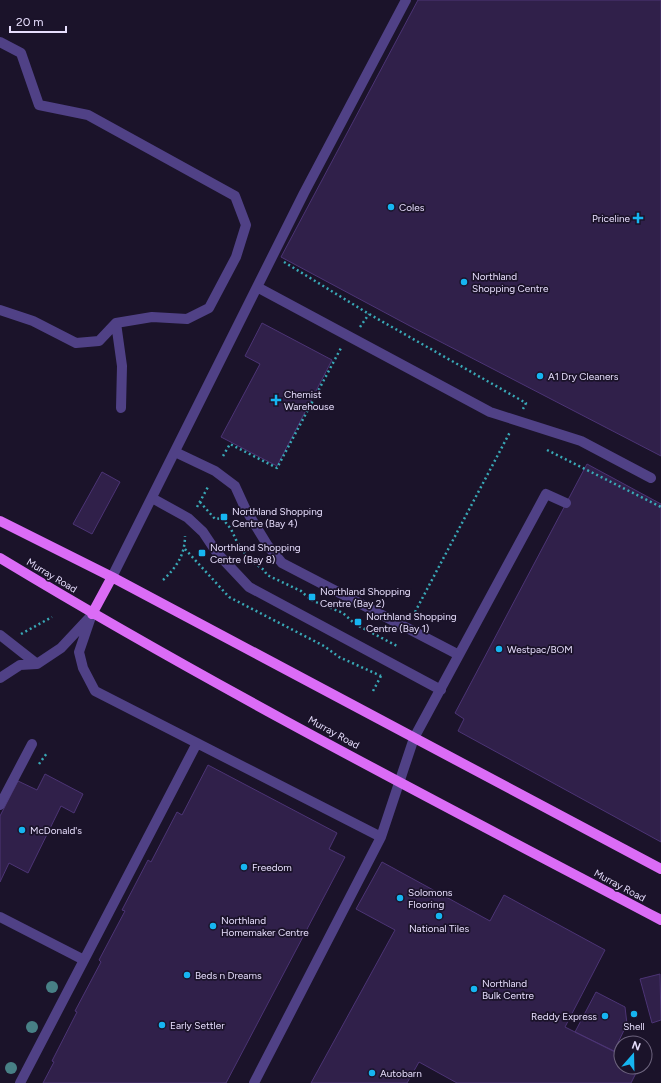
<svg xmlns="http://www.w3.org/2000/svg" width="661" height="1083" viewBox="0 0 661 1083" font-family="Figtree,sans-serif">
  <rect width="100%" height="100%" fill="#1b132a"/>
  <!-- building -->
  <path fill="#30204a" stroke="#4c3475" d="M418,0H661V456L410,326L281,257Z
    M262,323L332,360L277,466L221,437L260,364L245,356Z
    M587,464L661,504V842L458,731L464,719L455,713Z
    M102,472L120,482L92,534L73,524Z
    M208,765L337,833L329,849L345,857L226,1083H43L54,1062L52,1061L77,1012L75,1011L101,962L99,960L125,911L122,910L148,860L151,862L177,812L182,815Z
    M45,774L83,794L74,813L61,806L28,873L9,863L0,882V816L18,781L37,790Z
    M382,862L490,921L504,895L605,950L565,1027L621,1055V1067H639L631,1083H457L419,1062L407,1083H311L395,930L356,909Z
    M660,974L661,1020L652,1023L640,979Z
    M596,992L625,1007L627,1024L614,1051L575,1032Z"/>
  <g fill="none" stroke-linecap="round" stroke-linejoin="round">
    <!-- path -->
    <path stroke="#39a8b6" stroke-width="2.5" stroke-dasharray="2 3" stroke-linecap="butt" d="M284,262L369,314L526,403L523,409
      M360,327L369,314
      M547,450L661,507
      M223,456L230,444L277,468L341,348
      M200,502L215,519L222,518L231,529L237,542L249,559L264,570L267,575L301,591L311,600L343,613L355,624L397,646
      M197,507L208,487
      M185,549L229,597L324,646L339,657L381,676
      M163,580C177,567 185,554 185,536
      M415,612L510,432
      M21,634L52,617
      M373,691L381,676
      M39,764L47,753"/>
    <!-- minor -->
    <path stroke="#504186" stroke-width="10" d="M0,42L21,53L39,105L88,115L235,196L246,225L236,257L209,308L187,319L152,317L116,323L99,341L76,343L33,321L0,310
      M257,287L490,412L581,441L651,478
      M116,323L122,366L121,408
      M175,452L215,471L235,486L246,510L268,546L282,563L459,655
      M152,498L188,518L203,532L217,553L249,587L441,690
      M112,577L304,193L406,0
      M92,614L79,652L83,668L95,691L381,837
      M0,635L37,664
      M0,678L20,665L37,664L61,648L90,617
      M0,805L32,744
      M0,917L84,960
      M20,1083L197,743
      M254,1083L381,837L414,738L546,494L566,503"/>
    <!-- major -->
    <path stroke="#db6cf6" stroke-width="10" d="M0,521L112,577L661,869
      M0,558C215,688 439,803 661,920
      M92,614L112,577"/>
  </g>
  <!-- trees -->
  <g fill="#488086">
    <circle cx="52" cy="987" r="6"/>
    <circle cx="32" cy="1027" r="6"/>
    <circle cx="11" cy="1068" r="6"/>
  </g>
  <!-- markers -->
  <g fill="#16b5f1" stroke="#1b132a" stroke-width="1.5">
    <circle cx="391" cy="207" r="4"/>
    <path d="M636 212h4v4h4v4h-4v4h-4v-4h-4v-4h4z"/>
    <circle cx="464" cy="282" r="4"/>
    <circle cx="540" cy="376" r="4"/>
    <path d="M274 394h4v4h4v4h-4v4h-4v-4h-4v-4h4z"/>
    <rect x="220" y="513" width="8" height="8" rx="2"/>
    <rect x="198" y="549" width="8" height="8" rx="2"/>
    <rect x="308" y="593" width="8" height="8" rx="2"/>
    <rect x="354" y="618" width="8" height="8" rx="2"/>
    <circle cx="499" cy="649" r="4"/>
    <circle cx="22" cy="830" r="4"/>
    <circle cx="244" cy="867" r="4"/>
    <circle cx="400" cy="898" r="4"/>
    <circle cx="439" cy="916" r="4"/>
    <circle cx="213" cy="926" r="4"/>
    <circle cx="187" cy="975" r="4"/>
    <circle cx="474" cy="989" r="4"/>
    <circle cx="634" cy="1014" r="4"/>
    <circle cx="605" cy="1016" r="4"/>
    <circle cx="162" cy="1025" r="4"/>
    <circle cx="372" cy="1073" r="4"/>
  </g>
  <g text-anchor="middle" stroke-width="3.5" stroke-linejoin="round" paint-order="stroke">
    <!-- poi labels -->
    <g font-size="10" fill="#e7defd" stroke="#1b132a" text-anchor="start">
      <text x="399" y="211">Coles</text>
      <text x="630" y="222" text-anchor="end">Priceline</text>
      <text x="472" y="280">Northland<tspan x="472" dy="12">Shopping Centre</tspan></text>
      <text x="548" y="380">A1 Dry Cleaners</text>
      <text x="284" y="398">Chemist<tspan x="284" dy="12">Warehouse</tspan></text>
      <text x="232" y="515">Northland Shopping<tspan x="232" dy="12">Centre (Bay 4)</tspan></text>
      <text x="210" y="551">Northland Shopping<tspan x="210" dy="12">Centre (Bay 8)</tspan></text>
      <text x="320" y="595">Northland Shopping<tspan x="320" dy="12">Centre (Bay 2)</tspan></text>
      <text x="366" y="620">Northland Shopping<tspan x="366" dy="12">Centre (Bay 1)</tspan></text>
      <text x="507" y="653">Westpac/BOM</text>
      <text x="30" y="834">McDonald's</text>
      <text x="252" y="871">Freedom</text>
      <text x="408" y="896">Solomons<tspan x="408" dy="12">Flooring</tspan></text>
      <text x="221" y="924">Northland<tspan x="221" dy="12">Homemaker Centre</tspan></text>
      <text x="439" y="932" text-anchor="middle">National Tiles</text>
      <text x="195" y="979">Beds n Dreams</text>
      <text x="482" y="987">Northland<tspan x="482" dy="12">Bulk Centre</tspan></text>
      <text x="597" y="1020" text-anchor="end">Reddy Express</text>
      <text x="170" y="1029">Early Settler</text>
      <text x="634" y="1030" text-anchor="middle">Shell</text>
      <text x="380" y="1077">Autobarn</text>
    </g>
    <!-- street labels -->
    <g font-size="10" fill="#e7defd" stroke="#1b132a">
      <text transform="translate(52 575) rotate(31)" y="4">Murray Road</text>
      <text transform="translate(334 732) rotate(29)" y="4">Murray Road</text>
      <text transform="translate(620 885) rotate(28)" y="4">Murray Road</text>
    </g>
  </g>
  <!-- north arrow -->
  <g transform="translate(633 1055) rotate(20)"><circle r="19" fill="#1b132a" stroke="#6d647e"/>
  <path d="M0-3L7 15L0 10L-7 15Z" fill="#16b5f1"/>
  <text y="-6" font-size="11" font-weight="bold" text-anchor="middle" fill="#e7defd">N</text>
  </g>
  <!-- scale -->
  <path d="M10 26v6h56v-6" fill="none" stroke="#e7defd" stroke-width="2"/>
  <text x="16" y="26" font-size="12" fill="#e7defd" stroke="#1b132a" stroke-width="3" paint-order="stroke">20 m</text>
</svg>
